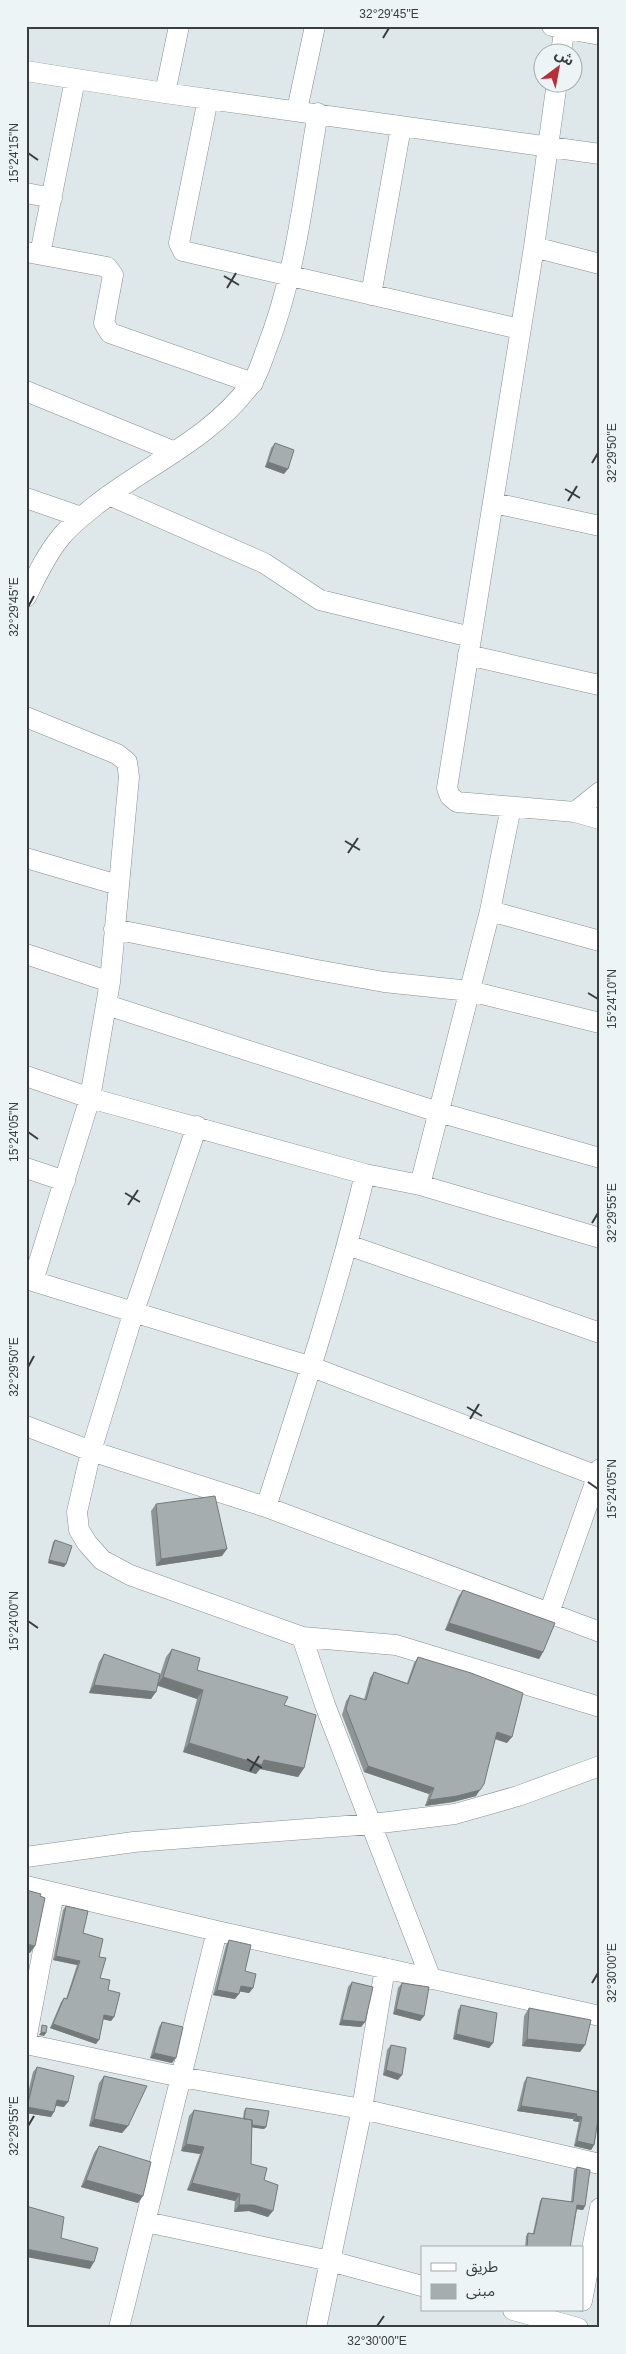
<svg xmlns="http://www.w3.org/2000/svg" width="626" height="2354" viewBox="0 0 626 2354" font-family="Arial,'Noto Sans Arabic',sans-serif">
  <rect width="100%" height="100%" fill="#dee7e9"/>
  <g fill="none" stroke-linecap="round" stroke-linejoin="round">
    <!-- minor casing -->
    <g stroke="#889092" stroke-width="21">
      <path id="minor" d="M552,26L600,35
        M561,52L565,26
        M26,71L165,93L600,154
        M557,82L534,247L447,788L450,796L457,802L575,812L600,819
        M165,93L179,26
        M208,99L179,243L183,251L520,329
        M297,110L315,26
        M26,193L52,198
        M534,247L600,264
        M26,252L107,267L113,275L104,323L110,333L253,383
        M40,254L75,80
        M371,295L401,127
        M26,391L175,452
        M109,495L264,563L320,600L471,637
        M26,498L81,517
        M494,503L600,526
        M26,597C36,577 46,555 60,538C70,525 84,515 96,505C147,465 212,438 251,384C258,375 262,361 266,350C296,275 304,192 318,113
        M468,655L599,685L600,683
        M26,717L117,754L127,762L129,777L110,982L90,1098L33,1281
        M575,812L600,792
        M26,858L118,885
        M490,911L600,941
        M114,929L317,970L384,982L470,991L600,1023
        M26,954L110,982
        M107,1005L438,1112L600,1158
        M26,1076L90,1098L365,1174L420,1185L600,1238
        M197,1126L134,1311L91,1451L77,1512L79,1530L87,1543L102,1560L130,1575L302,1637L396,1645L600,1707
        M26,1168L65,1181
        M420,1185L490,911L511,807
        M348,1245L600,1333
        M26,1279L312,1367L600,1477
        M26,1426L91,1451L266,1507L600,1632
        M266,1507C302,1396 338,1287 365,1174
        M549,1613L600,1469
        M302,1637L325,1705L431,1979
        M26,1857L134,1842L372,1824L455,1814L518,1796L600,1766
        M26,1886L217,1931L600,2016
        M26,2040L54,1893
        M26,2044L181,2077L362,2109L600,2164
        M146,2222L330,2261L422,2286
        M582,2301L600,2208
        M513,2310L578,2328
        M119,2328L217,1931
        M316,2328L362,2109L385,1968"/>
    </g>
    <!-- minor -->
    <use href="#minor" stroke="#fff" stroke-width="20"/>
  </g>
  <!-- wall -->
  <path fill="#8e9596" d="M275,443L284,474L265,467L271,448Z
    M156,1504L222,1556L156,1566L151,1511Z
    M55,1540L66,1564L64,1567L48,1563L53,1542Z
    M463,1590L543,1652L539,1659L445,1630L458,1597Z
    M172,1649L197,1670L284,1705L304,1768L298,1777L260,1769L256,1774L183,1752L197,1699L158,1686L151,1699L89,1693L99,1662L104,1654L160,1675L166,1657Z
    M418,1657L507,1743L495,1739L476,1796L453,1802L425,1806L429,1794L364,1772L342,1715L346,1701L350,1695L364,1700L370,1678L374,1672L407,1683L414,1663Z
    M66,1906L99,1957L100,1978L108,1990L114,2017L111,2021L103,2019L96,2044L50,2028L61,2002L64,1998L66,1999L77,1965L53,1960L63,1910Z
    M229,1940L253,1988L249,1993L239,1991L235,1999L213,1995L226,1945Z
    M352,1982L365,2022L361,2027L339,2025L348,1987Z
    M402,1983L424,2016L420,2021L393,2014L398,1988Z
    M461,2005L493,2043L489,2048L453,2039L458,2010Z
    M529,2008L585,2045L580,2052L522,2046L524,2016Z
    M162,2022L172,2063L150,2058L159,2027Z
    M391,2045L398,2080L383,2075L387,2050Z
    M37,2067L64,2107L56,2106L51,2117L26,2113V2101L33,2072Z
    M104,2076L128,2126L122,2133L89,2126L99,2083Z
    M527,2077L597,2126L594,2145L591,2150L574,2146L579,2122L573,2121V2119L517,2111L524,2082Z
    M246,2108L266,2127L264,2129L252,2127L251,2164L264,2180L268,2217L249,2211L234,2212L235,2201L187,2190L200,2154L181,2151L189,2116L194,2110L243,2119L244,2111Z
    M99,2146L138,2203L81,2187L94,2153Z
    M577,2167L585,2206L583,2210L577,2209L570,2248H525L526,2236L528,2233H533L540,2201L542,2198L571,2202L574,2170Z"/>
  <!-- shaded-wall -->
  <path fill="#74797a" d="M268,462L288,469L284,474L265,467Z
    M227,1549L222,1556L156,1566L161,1559Z
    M49,1560L66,1564L64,1567L48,1563Z
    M449,1623L543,1652L539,1659L445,1630Z
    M163,1677L203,1690L197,1699L157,1685Z
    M94,1685L156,1692L151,1699L89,1693Z
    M497,1732L512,1737L507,1743L492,1738Z
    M189,1743L304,1768L298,1777L260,1769L256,1774L183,1752Z
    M368,1766L434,1788L429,1794L364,1772Z
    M480,1790L476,1796L453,1802L425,1806L429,1800Z
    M26,1944L35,1946L30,1953L26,1952Z
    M56,1956L80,1961L77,1965L53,1960Z
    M241,1986L253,1988L249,1993L237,1991Z
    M217,1990L239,1994L235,1999L213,1995Z
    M396,2009L424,2016L420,2021L393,2014Z
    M104,2015L114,2017L111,2021L102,2019Z
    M342,2020L365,2022L361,2027L339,2025Z
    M53,2024L99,2040L96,2044L50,2028Z
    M41,2032L46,2033L44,2036L39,2035Z
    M456,2034L493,2043L489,2048L453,2039Z
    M527,2039L585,2045L580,2052L522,2046Z
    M154,2053L176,2058L172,2063L150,2058Z
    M386,2070L402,2075L398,2080L383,2075Z
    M57,2100L68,2102L64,2107L54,2105Z
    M521,2106L577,2114L573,2119L517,2111Z
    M27,2107L54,2112L51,2117L26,2113Z
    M576,2116L582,2117L579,2122L573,2121Z
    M94,2119L128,2126L122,2133L89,2126Z
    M244,2123L266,2127L264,2129L242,2126Z
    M577,2141L594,2145L591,2150L574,2146Z
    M186,2144L204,2147L200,2154L181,2151Z
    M86,2180L143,2196L138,2203L81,2187Z
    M192,2183L240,2194L235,2201L187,2190Z
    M239,2205H254L273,2211L268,2217L249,2211L234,2212Z
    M577,2205L585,2206L583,2210L575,2209Z
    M26,2249L94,2262L90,2269L26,2257Z"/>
  <!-- building -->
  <path fill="#a5adaf" stroke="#74797a" d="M275,443L294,450L288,469L268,462Z
    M215,1496L227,1549L161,1559L156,1504Z
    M55,1540L72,1546L66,1564L49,1560Z
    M463,1590L555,1623L543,1652L449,1623Z
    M172,1649L200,1658L197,1670L288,1697L284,1705L316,1715L304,1768L264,1760L262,1765L189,1743L203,1690L163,1677Z
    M104,1654L160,1674L156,1692L94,1685Z
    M418,1657L471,1673L523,1693L512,1737L497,1732L484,1784L480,1790L457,1796L429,1800L434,1788L368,1766L346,1709L350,1695L366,1700L374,1672L408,1684Z
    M26,1890L41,1894L40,1896L45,1898L35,1946L26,1944Z
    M66,1906L88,1911L83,1933L103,1939L99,1957L106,1958L100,1978L110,1980L108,1990L120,1993L114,2017L104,2015L99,2040L53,2024L64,1998L67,1999L80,1961L56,1956Z
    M229,1940L251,1945L245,1971L256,1974L253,1988L241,1986L239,1994L217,1990Z
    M352,1982L373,1987L365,2022L342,2020Z
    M402,1983L429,1987L424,2016L396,2009Z
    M461,2005L497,2013L493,2043L456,2034Z
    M529,2008L591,2020L585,2045L527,2039Z
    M162,2022L183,2027L176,2058L154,2053Z
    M42,2025L47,2026L46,2033L41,2032Z
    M391,2045L406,2048L402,2075L386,2070Z
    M37,2067L74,2076L68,2102L57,2100L54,2112L27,2107Z
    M104,2076L147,2086L128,2126L94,2119Z
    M527,2077L600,2092V2120H598L594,2145L577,2141L582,2117L576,2116L577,2114L521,2106Z
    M246,2108L269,2111L266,2127L252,2125V2120L244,2119Z
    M194,2110L252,2120L251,2164L267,2168L264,2180L278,2185L273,2211L254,2205H239L240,2194L192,2183L204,2147L186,2144Z
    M99,2146L151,2162L143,2196L86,2180Z
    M577,2167L590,2170L589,2177L585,2206L577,2205L570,2248H527L528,2233L534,2234L542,2198L573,2202Z
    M26,2206L64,2217L61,2238L98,2248L94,2262L26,2249Z"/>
  <!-- ticks -->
  <path fill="none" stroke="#393d3d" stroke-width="2" d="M383,38L389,28M28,153L38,160M224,276L239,285M227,288L236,273M592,463L598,453M565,489L580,498M568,501L577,486M28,607L34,596M345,841L360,850M348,853L358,838M588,993L598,999M28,1132L38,1139M125,1193L140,1202M128,1205L138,1190M592,1223L598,1213M28,1367L34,1356M467,1407L482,1416M470,1419L479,1404M588,1482L598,1489M28,1621L38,1628M247,1759L262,1768M250,1771L259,1756M592,1983L598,1973M28,2126L34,2116M377,2326L384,2316"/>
  <!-- border -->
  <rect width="626" height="2354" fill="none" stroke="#ecf4f6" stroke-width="55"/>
  <!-- legend -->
  <rect x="421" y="2246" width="162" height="65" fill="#ecf4f6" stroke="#a4abac"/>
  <rect x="431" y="2263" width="25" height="8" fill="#ffffff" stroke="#a4abac"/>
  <text x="466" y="2272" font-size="15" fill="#393d3d">طريق</text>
  <rect x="431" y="2284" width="25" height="15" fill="#a5adaf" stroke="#a4abac"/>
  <text x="466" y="2296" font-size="15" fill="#393d3d">مبنى</text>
  <!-- north arrow -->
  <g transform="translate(558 68) rotate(32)"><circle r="24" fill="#ecf4f6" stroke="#a4abac"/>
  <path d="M0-4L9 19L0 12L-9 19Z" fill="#bd2c36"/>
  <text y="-8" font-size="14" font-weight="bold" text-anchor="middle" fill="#393d3d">ش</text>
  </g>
  <rect x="28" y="28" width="570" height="2298" fill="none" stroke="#393d3d" stroke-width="2"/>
  <g font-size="12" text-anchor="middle" fill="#393d3d">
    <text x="389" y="18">32°29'45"E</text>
    <text transform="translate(14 153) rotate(-90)" y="4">15°24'15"N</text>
    <text transform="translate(612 453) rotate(-90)" y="4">32°29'50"E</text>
    <text transform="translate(14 607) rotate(-90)" y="4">32°29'45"E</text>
    <text transform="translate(612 999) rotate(-90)" y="4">15°24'10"N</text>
    <text transform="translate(14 1132) rotate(-90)" y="4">15°24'05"N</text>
    <text transform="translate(612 1213) rotate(-90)" y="4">32°29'55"E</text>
    <text transform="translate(14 1367) rotate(-90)" y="4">32°29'50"E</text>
    <text transform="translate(612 1489) rotate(-90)" y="4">15°24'05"N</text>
    <text transform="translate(14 1621) rotate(-90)" y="4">15°24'00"N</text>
    <text transform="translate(612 1973) rotate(-90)" y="4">32°30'00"E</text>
    <text transform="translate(14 2126) rotate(-90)" y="4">32°29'55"E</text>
    <text x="377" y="2345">32°30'00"E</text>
  </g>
</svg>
